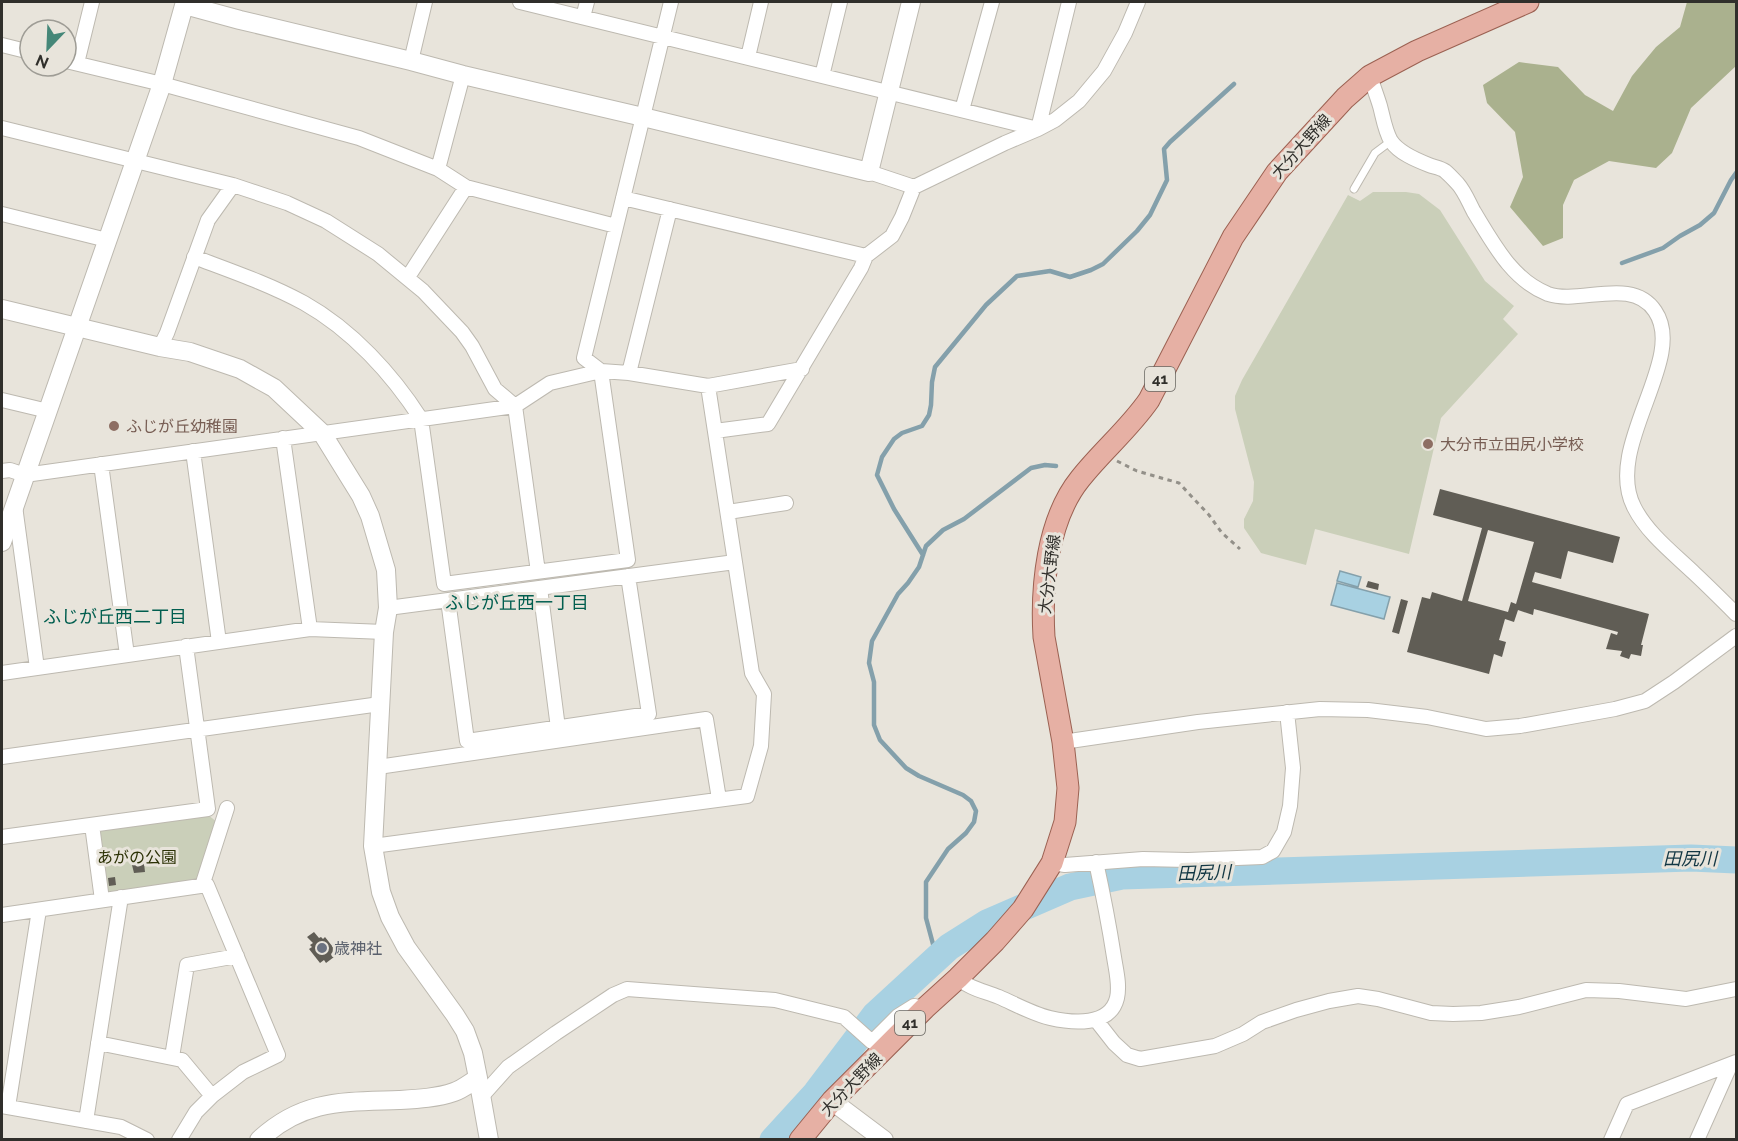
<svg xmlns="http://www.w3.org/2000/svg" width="1738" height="1141" viewBox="0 0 1738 1141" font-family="Raleway,'Noto Sans JP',sans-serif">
  <rect width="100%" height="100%" fill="#e8e4db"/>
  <!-- green -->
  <path fill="#cacfb9" d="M1373,192H1406L1419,194L1440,210L1485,281L1514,306L1503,319L1518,334L1441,418L1409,554L1315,529L1306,565L1261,553L1244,528V519L1253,501L1254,482L1235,409V396L1242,380L1348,195L1360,201Z
    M208,815L217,822L198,880L106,893L97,831Z"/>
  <!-- forest -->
  <path fill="#aab18e" d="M1687,2H1736V66L1691,108L1672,153L1656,168L1609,161L1574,180L1563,205V238L1543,246L1510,207L1523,177L1515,132L1487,103L1483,85L1519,62L1558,67L1585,95L1613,111L1632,76L1656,47L1680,27Z"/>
  <!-- water -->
  <path fill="#a8d1e2" stroke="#84a0ab" stroke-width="1.5" d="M1340,571L1361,577L1358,587L1337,581Z
    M1337,583L1390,597L1384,619L1331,605Z"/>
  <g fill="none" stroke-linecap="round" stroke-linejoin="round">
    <!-- stream -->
    <path stroke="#84a0ab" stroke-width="4.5" d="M1622,263L1663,248L1680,236L1700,225L1714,213L1731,180L1736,173
      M923,555L894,509L877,475L882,457L894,439L902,433L922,426L929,415L931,405L932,382L935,367L986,305L1017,276L1050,271L1070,277L1091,270L1103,264L1137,231L1150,215L1167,180L1164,149L1170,142L1234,84
      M937,959L926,918V882L948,849L966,833L974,822L976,811L971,801L963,795L919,776L906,768L880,740L874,725V682L869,663L872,641L898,594L908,583L919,567L926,546L943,530L964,519L1031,468L1045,465L1056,466"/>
    <!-- river -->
    <path stroke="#a8d1e2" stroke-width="27" d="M773,1140L816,1093L875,1015L949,947L987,923L1070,887L1122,876L1691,858L1736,860"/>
  </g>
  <!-- building -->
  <path fill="#605d55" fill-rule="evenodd" d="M1440,489L1620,537L1613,563L1568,551L1561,579L1535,572L1532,582L1649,614L1641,645H1643L1641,656L1631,654L1629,659L1620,656L1622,651L1606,649L1611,633L1617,635L1618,632L1534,609L1533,615L1518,610L1514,622L1505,619L1499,640L1506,642L1502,657L1494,654L1489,674L1407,652L1422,597L1430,599L1432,592L1462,601L1482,528L1433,515ZM1488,530L1534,542L1516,604L1511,602L1508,612L1468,601Z
    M1368,581L1379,584L1378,590L1366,587Z
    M1401,599L1408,601L1399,634L1392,632Z
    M144,863L145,872L134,873L132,865Z
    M115,877L116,885L109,886L108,878Z
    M314,932L319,938L321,937L323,939L325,937L336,951L331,954L334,957L326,963L324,960L320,963L309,949L312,947L310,945L313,943L307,937Z"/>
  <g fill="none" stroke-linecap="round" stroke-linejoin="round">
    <!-- lane casing -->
    <g stroke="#bdb9b0" stroke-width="9">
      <path id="lane" d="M1354,189L1375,153L1391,141"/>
    </g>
    <!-- street casing -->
    <g stroke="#bdb9b0" stroke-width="16">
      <path id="street" d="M520,2L1038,129L1069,2
        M583,17L587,2
        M2,45L30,52
        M748,57L761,2
        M66,61L162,84L359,138L438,169
        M411,61L425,2
        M77,63L92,2
        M463,75L438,169L466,187L616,226
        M822,76L840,2
        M1370,76C1373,86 1377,96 1380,106C1383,117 1385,131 1391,141C1399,153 1416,160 1429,165C1434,167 1441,168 1445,171C1450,175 1454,180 1458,184C1465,192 1469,203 1474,212C1493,243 1512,280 1548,294C1580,305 1632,276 1655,311C1688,359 1603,446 1634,507C1647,533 1673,553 1694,573C1709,587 1723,601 1736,614
        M962,110L992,2
        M2,128L233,185L287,203L326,221L378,254L423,291L462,332L472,346L495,389L515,406L538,572
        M869,172L914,187L1005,143L1038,129L1055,120L1079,101L1104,71L1125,33L1138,2
        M623,198L866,256
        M2,214L107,240
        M194,257C231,271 269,284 304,303C352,330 392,374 421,419L444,584L628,560L601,371L584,358L671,2
        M408,277L466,187
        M160,347L167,333L208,220L233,185
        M629,373L670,209
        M2,400L48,411
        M715,431L768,424L861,268L866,256L892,236L902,217L914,187
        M283,438L310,629
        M193,451L219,642
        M101,464L127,655
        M2,471L10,470L25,475L515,406L550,383L601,371L629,373L708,386L802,369
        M15,506L37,668
        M728,512L786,503
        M540,588L558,728
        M448,600L467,741L649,714L628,576
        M388,608L735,562
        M2,673L310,629L384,632
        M1063,742L1198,722L1320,709L1368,710L1427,717L1486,729L1520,726L1615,709L1645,701L1674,682L1736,636
        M2,757L380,704
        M378,767L706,719L719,799
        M92,825L102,900
        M2,837L208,809L186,646
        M373,846L747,796L761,746L764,694L752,673L708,386
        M1052,863L1065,865L1143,859L1188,860L1262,857L1273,851L1284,832L1290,806L1293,768L1287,712
        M202,886L227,808
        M2,915L207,885L278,1055L243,1072L212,1096L196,1112L179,1140
        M958,978C970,989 985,991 999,997C1015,1004 1033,1014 1050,1018C1072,1023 1110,1027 1117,998C1120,985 1116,970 1114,957C1109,925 1103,894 1096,862
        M1096,1020L1114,1043L1127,1055L1140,1059L1215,1046L1243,1034L1262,1022L1296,1010L1329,1001L1358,996L1378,999L1431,1013L1453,1014L1481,1013L1519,1007L1586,990L1619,991L1686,999L1736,989
        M98,1043L182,1060L212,1096
        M172,1057L187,965L237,956
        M482,1096L508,1067L556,1033L613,995L627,989L775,1000L844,1017L872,1042L898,1016L914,1006L925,1008
        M2,1106L121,1127L147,1140
        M8,1107L39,910
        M86,1121L121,897
        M1611,1140L1627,1104L1736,1062
        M1697,1140L1730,1066"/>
    </g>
    <!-- secondary casing -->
    <g stroke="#bdb9b0" stroke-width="20">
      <path id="secondary" d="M185,5L240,20L411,61L463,75L643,117L869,172L911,2
        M2,309L160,347L190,352L240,369L274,388L322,433L361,496L370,516L386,570L388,608L384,632L373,846L381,892L390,917L406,947L455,1015L465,1031L473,1053L478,1078L489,1140
        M2,542L162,84L185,2
        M832,1101L884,1140
        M259,1140C303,1099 344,1102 399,1100C417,1099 437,1098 454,1092C463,1089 471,1082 478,1078"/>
    </g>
    <!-- primary casing -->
    <g stroke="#9b6152" stroke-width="23">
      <path id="primary" d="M800,1140L832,1101L925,1008L958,978L995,941L1023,909L1052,863L1065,822L1068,788L1063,742L1044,637C1041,587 1047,520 1080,479C1102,451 1129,429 1149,400L1233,237L1277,172L1345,98L1370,76L1417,51L1528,2"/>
    </g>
    <!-- path -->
    <path stroke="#939089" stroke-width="3" stroke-dasharray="4.5 4.5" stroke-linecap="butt" d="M1117,461L1137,471L1179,483L1209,515L1222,533L1240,549"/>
    <!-- lane -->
    <use href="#lane" stroke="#fff" stroke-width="7"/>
    <!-- street -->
    <use href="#street" stroke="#fff" stroke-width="14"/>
    <!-- secondary -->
    <use href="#secondary" stroke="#fff" stroke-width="18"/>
    <!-- primary -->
    <use href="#primary" stroke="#e6b0a4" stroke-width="21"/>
  </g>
  <!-- markers -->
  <g fill="#8d6e63" stroke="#e8e4db" stroke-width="2">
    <circle cx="114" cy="426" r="6"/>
    <circle cx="1428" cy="444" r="6"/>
  </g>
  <circle fill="#6b7280" stroke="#e8e4db" stroke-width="2" cx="322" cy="948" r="6"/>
  <g text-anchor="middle" stroke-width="6" stroke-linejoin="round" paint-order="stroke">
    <!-- shield labels -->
    <g fill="#e8e4db" stroke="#676560" stroke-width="1.5">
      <rect x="1145" y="367" width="30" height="24" rx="4.5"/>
      <rect x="895" y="1011" width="30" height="24" rx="4.5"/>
    </g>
    <g font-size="15" font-weight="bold" fill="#302f2b">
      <text x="1160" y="384">41</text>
      <text x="910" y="1028">41</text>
    </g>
    <!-- street labels -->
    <g font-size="16" fill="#302f2b" stroke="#e8e4db">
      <text transform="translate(1301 146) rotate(-48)" y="6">大分大野線</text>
      <text transform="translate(1049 574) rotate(-83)" y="6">大分大野線</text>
      <text transform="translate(851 1084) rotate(-46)" y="6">大分大野線</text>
    </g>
    <!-- education labels -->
    <g font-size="16" fill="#785e54" stroke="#e8e4db" text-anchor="start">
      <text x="126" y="432">ふじが丘幼稚園</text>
      <text x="1440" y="450">大分市立田尻小学校</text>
    </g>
    <!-- park labels -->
    <g font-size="16" fill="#2c3206" stroke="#e8e4db">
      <text x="137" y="863">あがの公園</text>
    </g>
    <!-- worship labels -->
    <g font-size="16" fill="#5b616d" stroke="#e8e4db" text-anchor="start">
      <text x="334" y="954">歳神社</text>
    </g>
    <!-- neighbourhood labels -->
    <g font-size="18" fill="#015e4f" stroke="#e8e4db">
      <text x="517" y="609">ふじが丘西一丁目</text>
      <text x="115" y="623">ふじが丘西二丁目</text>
    </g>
    <!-- water labels -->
    <g font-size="18" font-style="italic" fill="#123744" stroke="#e8e4db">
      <text x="1690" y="865">田尻川</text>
      <text transform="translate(1204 873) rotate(-2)" y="6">田尻川</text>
    </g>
  </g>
  <!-- border -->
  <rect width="1738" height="1141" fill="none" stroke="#302f2b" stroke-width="6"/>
  <!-- north arrow -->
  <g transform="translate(48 48) rotate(203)"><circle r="28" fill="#e8e4db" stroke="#9e9c95" stroke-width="1.5"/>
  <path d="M0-4.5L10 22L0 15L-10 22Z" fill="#458778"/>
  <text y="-9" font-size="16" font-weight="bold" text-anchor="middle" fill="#302f2b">N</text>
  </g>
</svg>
